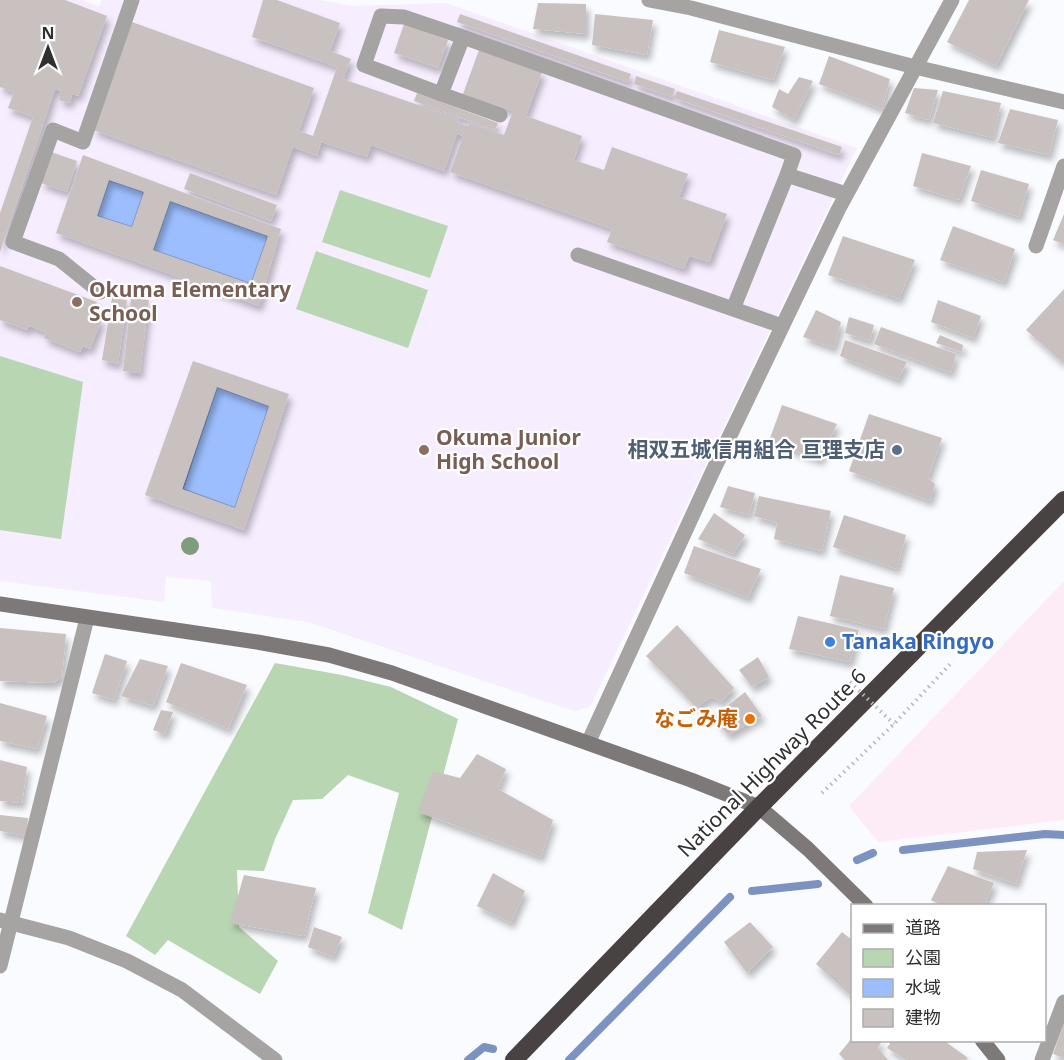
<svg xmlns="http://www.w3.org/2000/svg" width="1064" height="1060" viewBox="0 0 1064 1060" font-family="'Noto Sans','Noto Sans JP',sans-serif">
  <defs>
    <filter id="shadow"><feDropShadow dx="3.5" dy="6" stdDeviation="3" flood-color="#0004"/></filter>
  </defs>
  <rect width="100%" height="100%" fill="#fafbff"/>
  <!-- commercial -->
  <path fill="#fdebf6" d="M1064,581V820L878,842L849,806Z"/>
  <!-- education -->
  <path fill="#f6edfe" d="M0,0H83L99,7L102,0H321L351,6L446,3L857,148L590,707L574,711L308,622L212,608L211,581L166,577L164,602L0,581Z"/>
  <!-- green -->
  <path fill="#b7d6b1" d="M340,190L448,226L430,278L322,242Z
    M316,251L428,290L408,348L296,309Z
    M0,356L83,382L61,539L0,530Z
    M275,663L342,675L391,687L458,719L402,930L368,913L399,793L348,775L322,799L293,800L275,839L264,871L237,870L239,927L278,961L260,994L168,940L155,955L126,936Z"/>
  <!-- water -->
  <path fill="#9cbefe" stroke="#7c93c1" stroke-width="1.5" d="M109,180L144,192L132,227L97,216Z
    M170,201L268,236L251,284L153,250Z
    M217,387L269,406L235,508L183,489Z"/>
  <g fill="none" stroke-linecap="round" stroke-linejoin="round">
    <!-- stream -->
    <path stroke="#7c93c1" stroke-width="8" d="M903,850L1045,834L1064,835
      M857,860L873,853
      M752,891L818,884
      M468,1060L484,1047L493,1049
      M569,1060L730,897"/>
  </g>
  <!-- building -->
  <path fill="#c9c1c0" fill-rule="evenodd" filter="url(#shadow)" d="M0,0H65L107,16L78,96L72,94L70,103L59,100L61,91L55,89L0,252V213L33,117L8,108L14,92L0,87Z
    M263,0H277L340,23L330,51L351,59L343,79L459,119L457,122L468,126L469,123L504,135L513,111L463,94L479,50L542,72L526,116L582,136L574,160L604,170L612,147L665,166L688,174L679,197L727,214L709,262L689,256L684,269L607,242L612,229L450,172L463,136L457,134L444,171L371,145L367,157L321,142L317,156L293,147L276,195L93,130L132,22L314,88L299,131L313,136L337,67L252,37Z
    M969,0H1029L996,66L947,42Z
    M538,3L586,4V34L533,29Z
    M460,14L631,74L628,82L457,22Z
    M595,14L653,20L647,55L592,45Z
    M404,24L448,40L438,68L394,53Z
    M719,30L785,47L773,80L710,62Z
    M829,56L890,79L882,109L819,84Z
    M636,76L675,89L672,97L634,84Z
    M799,77L813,81L794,120L772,107L779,89L788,94Z
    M914,88L938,90L929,120L905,113Z
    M677,91L842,147L839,155L674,98Z
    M943,91L1001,103L993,138L933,123Z
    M417,93L498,123L495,130L414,101Z
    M1010,109L1058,120L1049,155L998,143Z
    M51,152L77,161L67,192L41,183Z
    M922,153L971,166L959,200L913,186Z
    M83,155L281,229L259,306L56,233ZM109,180L144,192L132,227L97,216ZM170,201L268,236L251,284L153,250Z
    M981,170L1029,184L1019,217L971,201Z
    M190,173L277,205L271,221L184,189Z
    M1064,214V244L1053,240Z
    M953,226L1015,249L1004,282L940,260Z
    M843,236L915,260L899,299L828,275Z
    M0,266L97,302L92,316L102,319L90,349L83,346L80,352L44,338L46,332L29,326L27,330L0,320Z
    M1064,289V362L1063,363L1026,330Z
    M112,298L127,300L118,364L102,360Z
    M131,298L149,300L140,373L123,371Z
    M938,300L981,316L973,338L931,322Z
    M816,310L841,322L834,348L803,337Z
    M849,317L874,325L870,341L845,333Z
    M881,327L956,354L951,373L874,344Z
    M940,335L963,345L962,352L936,343Z
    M845,340L907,362L898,380L840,356Z
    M193,361L289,394L244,530L145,495ZM217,387L269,406L235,508L182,489Z
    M782,405L837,424L820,460L769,441Z
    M869,414L942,438L928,478L935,484L930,501L849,471Z
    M728,486L755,493L749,515L720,507Z
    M759,496L831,511L822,551L774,539L777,523L754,516Z
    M714,513L745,535L733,554L698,539Z
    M844,515L906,535L897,569L833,547Z
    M694,546L761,569L748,598L684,573Z
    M840,575L894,588L884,629L830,616Z
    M798,616L859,630L850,662L789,649Z
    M677,625L734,688L721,702L711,697L696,707L646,656Z
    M0,628L66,634L62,677L53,683L0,681Z
    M105,654L127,661L114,700L92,693Z
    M758,657L769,677L752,687L739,670Z
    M140,659L168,666L153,706L121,696Z
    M181,663L247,685L228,729L166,702Z
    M745,692L762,716L728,735L713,717Z
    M0,703L47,716L37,749L0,741Z
    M161,710L173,712L165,734L153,730Z
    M477,754L506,769L498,789L553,820L541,857L418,812L433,771L460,778Z
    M0,760L27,767L22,803L0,801Z
    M0,815L28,818L26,836L0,831Z
    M1027,850L1016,884L973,869L977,852Z
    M948,866L994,883L984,906H943L931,900Z
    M493,873L525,891L511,923L477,906Z
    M244,875L316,888L304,936L230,923Z
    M750,922L773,947L747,973L724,942Z
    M314,927L342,937L333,957L308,947Z
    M842,932L852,940V997L816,964Z
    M1064,1023V1058L1053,1054Z
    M852,1038V1040H882L878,1048L888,1060H845L839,1054Z
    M892,1040H943L968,1058L966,1060H906L887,1048Z"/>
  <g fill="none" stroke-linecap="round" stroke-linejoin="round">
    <!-- path -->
    <path stroke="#b8b9bc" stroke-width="4" stroke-dasharray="1.5 4.5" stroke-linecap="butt" d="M779,750L786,743
      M822,793L894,724L953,661"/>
    <!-- lane -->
    <path stroke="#a6a3a3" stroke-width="15" d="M441,94L364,65L381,16L404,17L463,37
      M500,115L441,94L463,37L794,155L787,175
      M578,255L782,326
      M100,292L59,259L13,242L53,130L83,142L132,0
      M733,309L787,175L846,194"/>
    <!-- street -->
    <path stroke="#a6a3a3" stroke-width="15" d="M649,0L691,8L915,67L1064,102
      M1036,246L1064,166
      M588,743L711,475L838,210L952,0
      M0,920L69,938L127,961L182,990L275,1060
      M0,966L87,618
      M1042,1060L1064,1002"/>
    <!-- secondary -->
    <path stroke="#7e7979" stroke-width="15" d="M0,604L257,642L329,655L392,673L691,780L759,807L808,849L866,906
      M982,1040L998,1060"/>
    <!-- highway -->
    <path stroke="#494242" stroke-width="18" d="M514,1060L759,807L1064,500"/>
    <!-- path-bridge -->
    <path stroke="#b8b9bc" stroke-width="4" stroke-dasharray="1.5 4.5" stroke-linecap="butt" d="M850,682L894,724"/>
  </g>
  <!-- trees -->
  <circle fill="#819c7d" cx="190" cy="546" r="9"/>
  <!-- markers -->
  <g fill="#8d6e63" stroke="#fff" stroke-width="2">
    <circle cx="77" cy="302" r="6"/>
    <circle cx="424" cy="450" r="6"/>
  </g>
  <circle fill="#5c6f8a" stroke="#fff" stroke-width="2" cx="897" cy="450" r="6"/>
  <circle fill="#3f7fe0" stroke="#fff" stroke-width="2" cx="830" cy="642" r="6"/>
  <circle fill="#e8710a" stroke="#fff" stroke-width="2" cx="750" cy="719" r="6"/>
  <g text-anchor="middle" stroke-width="4.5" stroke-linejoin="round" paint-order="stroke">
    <!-- education labels -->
    <g font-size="21" font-weight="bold" fill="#785e54" stroke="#fff" text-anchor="start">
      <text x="89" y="297">Okuma Elementary<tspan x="89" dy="24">School</tspan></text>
      <text x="436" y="445">Okuma Junior<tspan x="436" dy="24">High School</tspan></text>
    </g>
    <!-- service labels -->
    <g font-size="21" font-weight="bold" fill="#4e5e75" stroke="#fff" text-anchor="end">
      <text x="885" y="457">相双五城信用組合 亘理支店</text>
    </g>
    <!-- shop labels -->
    <g font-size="21" font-weight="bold" fill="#366cbe" stroke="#fff" text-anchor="start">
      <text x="842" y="649">Tanaka Ringyo</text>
    </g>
    <!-- food labels -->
    <g font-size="21" font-weight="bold" fill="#c56008" stroke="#fff" text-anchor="end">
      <text x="738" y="726">なごみ庵</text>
    </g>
    <!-- street labels -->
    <g font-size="21" fill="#303033" stroke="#fff">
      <text transform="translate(772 763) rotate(-45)" y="7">National Highway Route 6</text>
    </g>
  </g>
  <!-- legend -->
  <rect x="851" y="904" width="195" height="138" fill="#ffffff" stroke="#acacad" stroke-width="1.5"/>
  <rect x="863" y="924" width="30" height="9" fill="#7e7979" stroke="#acacad" stroke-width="1.5"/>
  <text x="905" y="934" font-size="18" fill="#303033">道路</text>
  <rect x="863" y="949" width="30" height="18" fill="#b7d6b1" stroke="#acacad" stroke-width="1.5"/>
  <text x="905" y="964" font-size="18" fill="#303033">公園</text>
  <rect x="863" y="979" width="30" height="18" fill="#9cbefe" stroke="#acacad" stroke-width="1.5"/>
  <text x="905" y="994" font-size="18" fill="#303033">水域</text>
  <rect x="863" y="1009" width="30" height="18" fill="#c9c1c0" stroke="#acacad" stroke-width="1.5"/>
  <text x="905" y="1024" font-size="18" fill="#303033">建物</text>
  <!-- north arrow -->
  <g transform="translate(48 48)" stroke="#ffffff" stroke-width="4.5" paint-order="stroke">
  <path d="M0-4.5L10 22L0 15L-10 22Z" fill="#303033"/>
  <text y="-9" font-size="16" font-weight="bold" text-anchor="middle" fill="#303033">N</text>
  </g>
</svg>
